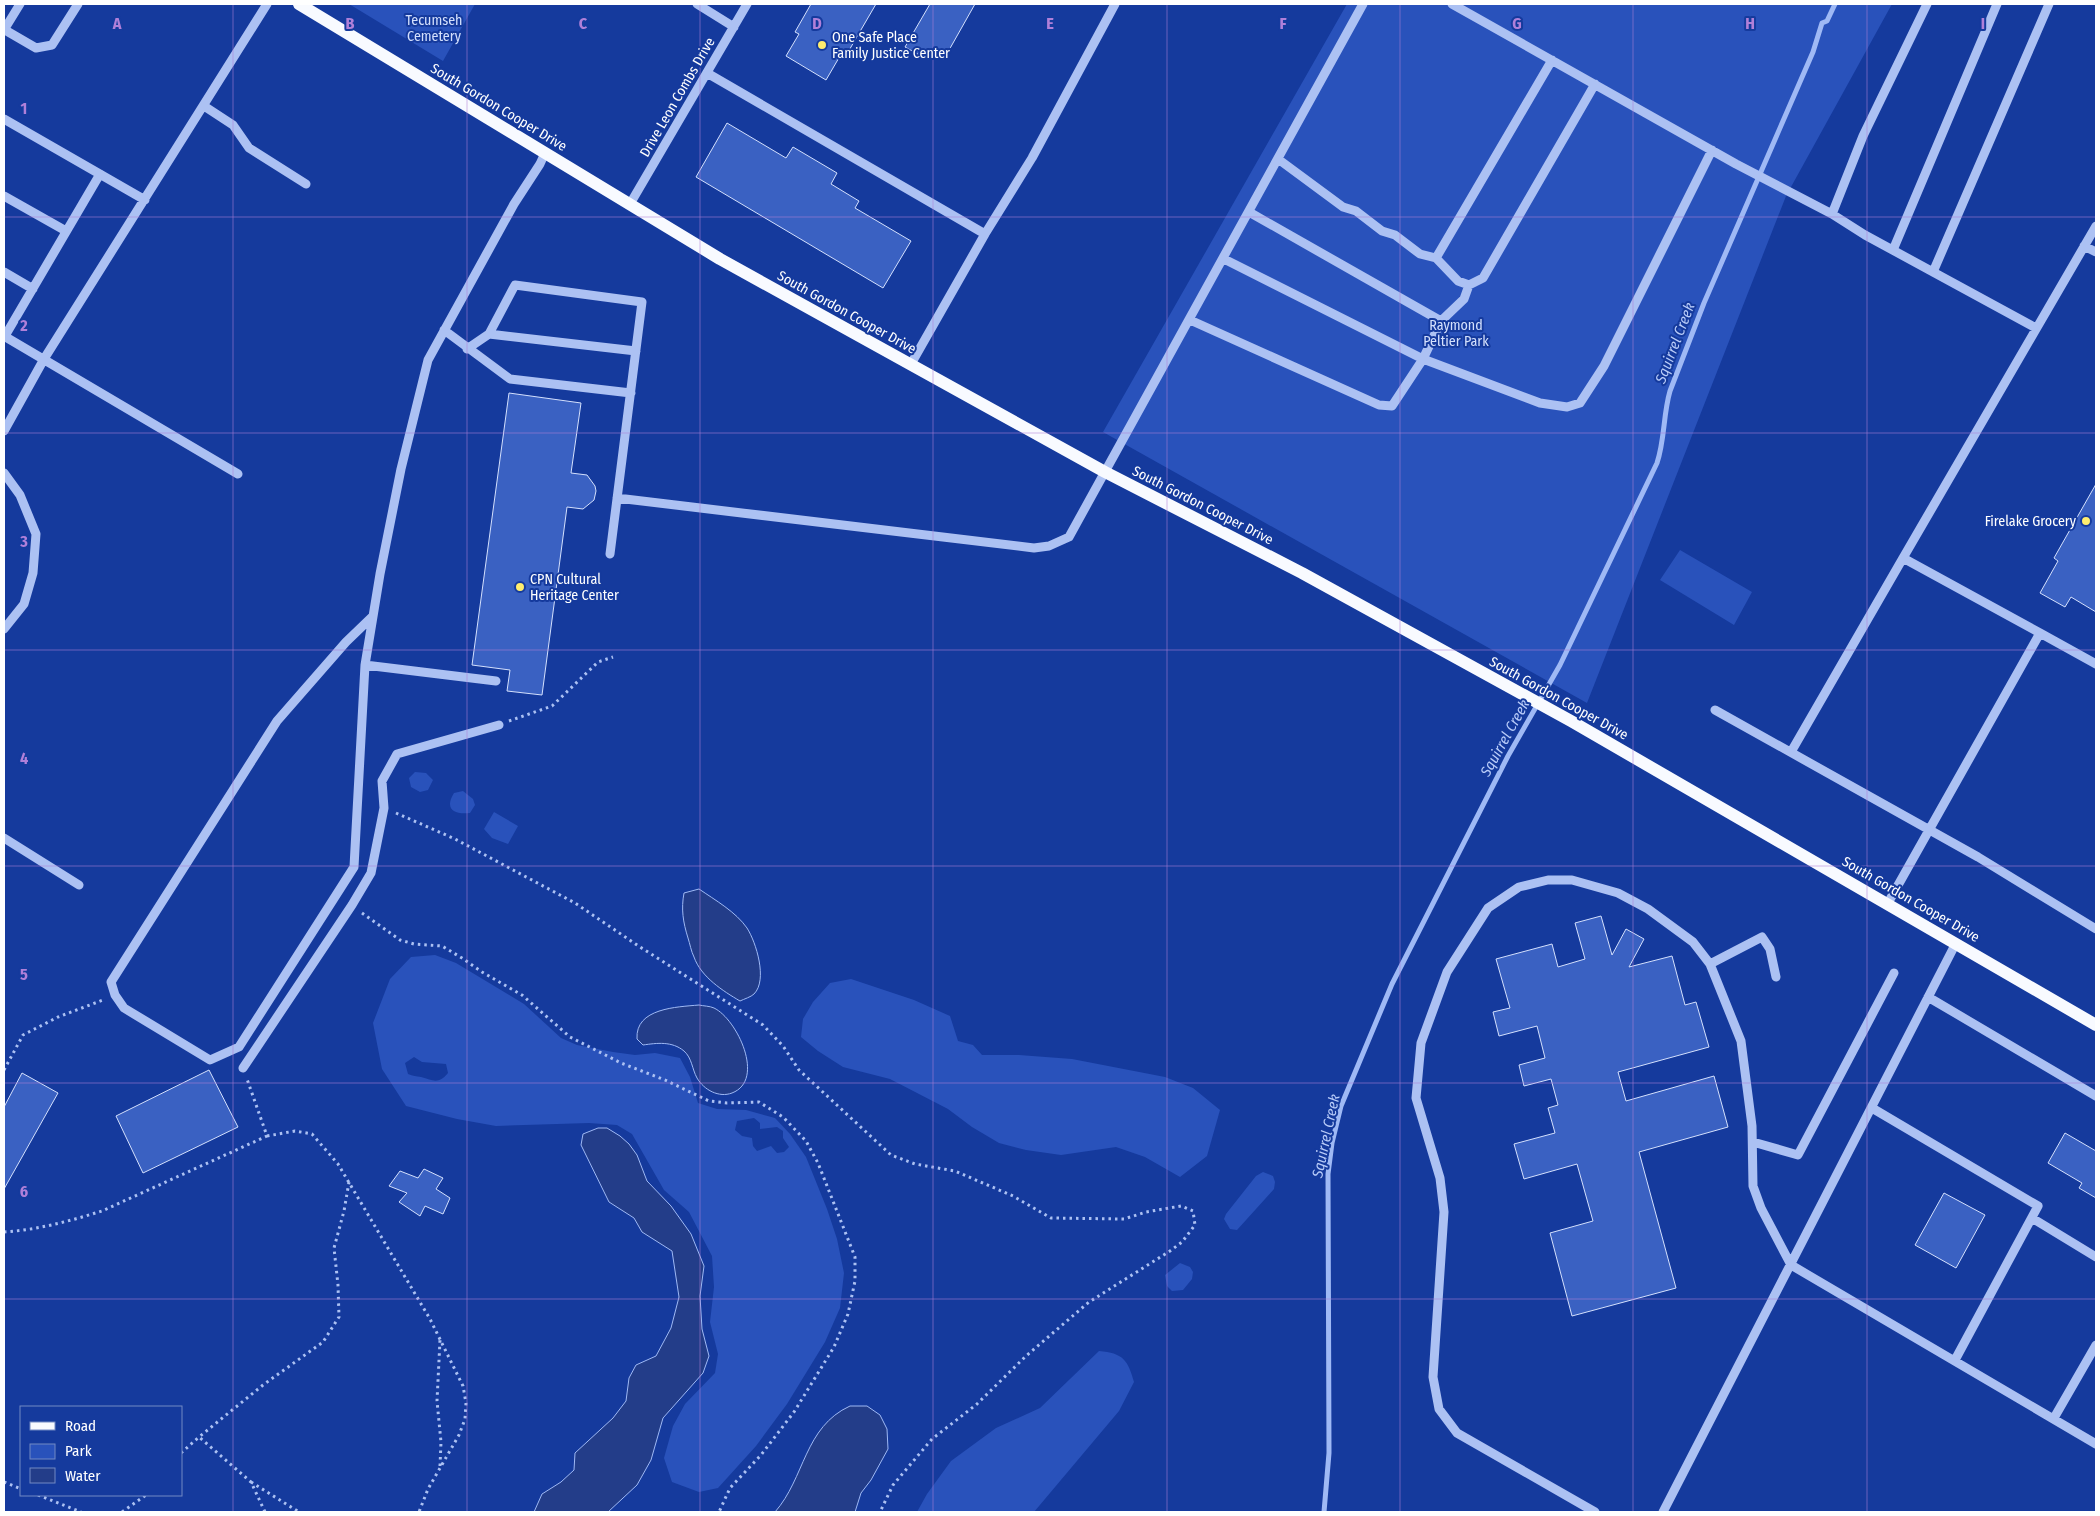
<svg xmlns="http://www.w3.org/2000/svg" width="2100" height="1516" viewBox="0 0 2100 1516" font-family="'Fira Sans Condensed',sans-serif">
  <rect width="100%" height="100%" fill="#153a9d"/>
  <!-- green -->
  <path fill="#2952bb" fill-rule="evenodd" d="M349,4H475L443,61Z
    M1347,4H1892L1786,196L1587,703L1103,432Z
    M1680,550L1752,592L1734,625L1660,580Z
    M415,772L426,773L433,780L428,790L420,792L411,787L409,778Z
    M463,791L473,799L475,805L470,813C454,815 444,809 454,793Z
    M494,812L518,826L508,844L492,838L484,829Z
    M435,955L456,963L524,1004L561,1038L577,1045L613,1052L635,1055L655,1053L680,1058L690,1077L698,1103L717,1109L746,1110L775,1118L790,1134L806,1157L827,1209L837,1239L844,1273L840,1308L825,1342L787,1404L756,1446L718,1488L699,1492L672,1482L664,1458L673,1426L685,1404L715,1373L718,1354L710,1322L714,1287L712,1256L689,1212L664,1190L632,1134L617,1125L589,1123L496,1126L457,1119L406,1106L382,1069L373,1023L390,979L411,957ZM414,1057L422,1062L446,1064L448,1073C438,1085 433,1080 421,1077C416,1076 413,1076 408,1074L405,1063ZM754,1118L760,1123V1129L777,1127L783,1131V1138L789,1147L784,1152L777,1153L771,1146L757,1151L753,1146L752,1138L742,1136L735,1130L737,1121Z
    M851,979L914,1000L950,1016L958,1041L973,1045L982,1055H1019L1072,1059L1165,1077L1193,1088L1220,1110L1207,1156L1180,1177L1145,1157L1116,1147L1061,1155L1026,1150L999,1143L972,1127L948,1109L890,1079L843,1067L818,1051L801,1037L803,1019L813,1002L830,983Z
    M1263,1172L1273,1176L1275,1182L1274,1189L1237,1230L1230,1229L1224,1219L1226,1214L1256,1176Z
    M1180,1263L1190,1267L1193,1272L1192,1279L1183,1290L1172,1291L1167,1286L1165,1275Z
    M1099,1351C1123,1353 1128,1360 1134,1382L1119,1411L1034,1512H917L927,1494L951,1461L996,1428L1040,1408Z"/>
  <!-- water -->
  <path fill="#233d89" stroke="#9fb9f5" d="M699,889C715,900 736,912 747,928C756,942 768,980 754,994C751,997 744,999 740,1001C723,991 701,977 694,957C691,951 690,944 688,938C683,922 681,909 684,893Z
    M699,1005C703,1006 710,1006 714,1008C737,1019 766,1080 732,1093C719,1098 704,1090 697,1078C692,1069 692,1058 684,1051C672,1041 657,1043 643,1045L637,1039C635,1008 677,1007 699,1005Z
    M598,1128H607L620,1136L629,1144L637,1155L647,1181L671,1206L691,1234L704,1266L700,1296L702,1329L709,1356L703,1373L663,1418L651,1460L637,1485L608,1512H534L542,1494L561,1482L574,1470L575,1453L613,1418L626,1401L629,1378L636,1365L656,1356L671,1328L679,1297L672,1251L642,1232L634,1218L609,1202L581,1145L583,1134Z
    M850,1406H867L880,1415L887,1429L888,1449L871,1480L861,1493L855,1512H775C805,1478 804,1427 850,1406Z"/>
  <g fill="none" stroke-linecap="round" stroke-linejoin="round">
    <!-- stream -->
    <path stroke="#9fb9f5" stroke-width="5" d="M1324,1512L1329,1453L1328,1174L1332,1143L1341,1106L1392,984L1508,756L1560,665L1657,463C1665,439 1663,415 1670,391L1704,303L1813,52L1822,23L1827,21L1835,4"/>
  </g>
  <!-- building -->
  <path fill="#3a61c2" stroke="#d4e0fd" d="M811,4H876L844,59L840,56L826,80L786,56L799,34L795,32Z
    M930,4H975L944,59L929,51L925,58L905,47Z
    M727,123L786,158L793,147L837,173L831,184L859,201L855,208L911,241L883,288L696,177Z
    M509,393L581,403L571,473L587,475L595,486L596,491L594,500L583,509L567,507L542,695L507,691L510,670L472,665Z
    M2096,484V612L2071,597L2065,607L2040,593L2058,561L2054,558Z
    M1601,916L1612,955L1626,929L1644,939L1629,967L1672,956L1685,1005L1696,1002L1709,1047L1618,1072L1626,1101L1714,1076L1728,1127L1639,1152L1676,1288L1572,1316L1550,1233L1593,1221L1577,1164L1524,1179L1514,1144L1555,1133L1548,1108L1558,1105L1551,1079L1524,1086L1519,1065L1545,1058L1537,1026L1499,1036L1493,1012L1510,1008L1496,959L1552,944L1558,967L1585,959L1575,923Z
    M209,1070L238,1127L143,1173L116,1116Z
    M22,1073L58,1093L4,1189V1107Z
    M2065,1133L2096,1151V1198L2079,1188L2082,1183L2048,1163Z
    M424,1169L443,1178L436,1189L450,1198L443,1214L425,1206L420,1216L399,1202L407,1193L389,1186L400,1171L418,1178Z
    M1944,1193L1985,1215L1956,1268L1915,1245Z"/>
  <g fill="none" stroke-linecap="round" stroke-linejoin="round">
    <!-- path -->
    <path stroke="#acc1f3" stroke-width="3" stroke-dasharray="2.5 4" stroke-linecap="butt" d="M509,721L552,706L598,662L613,657
      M396,813L455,839L575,903L640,947L763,1025L783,1046L799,1070L891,1155L915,1164L955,1171L1013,1196L1051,1218L1124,1219L1146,1212L1181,1206L1193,1211L1195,1225L1182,1242L1170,1251L1089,1302L1026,1356L977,1404L932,1439L893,1485L880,1512
      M362,913L400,940L414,944L442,946L462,958L482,972L522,995L570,1037L621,1063L665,1080L709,1101L727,1103L759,1102L783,1117L806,1141L818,1163L855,1257V1281L848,1314L834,1347L794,1412L761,1455L730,1488L719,1512
      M4,1070L23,1035L58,1017L103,1000
      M267,1136L295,1131L312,1134L338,1164L430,1319L463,1386L466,1403L465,1419L459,1435L428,1489L419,1512
      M4,1232C37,1230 70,1221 102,1211L267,1136L247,1079
      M181,1453L199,1437
      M440,1466L441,1442L437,1401L440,1340
      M4,1482L21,1489
      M251,1482L299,1512
      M38,1495L81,1512
      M122,1512L146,1495
      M265,1512L251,1482L199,1437L263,1385L323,1342L339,1317L338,1285L334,1248L344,1211L349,1182"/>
    <!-- minor -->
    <path stroke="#acc1f3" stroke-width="9" d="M697,4L734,27
      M1452,4L1736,164L1832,214
      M1927,4L1863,136L1832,214L1865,235L2036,328
      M4,30L20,4
      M5,30L36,48L52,45L78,4
      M707,73L985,234L911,364
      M204,106L233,125L249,148L306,184
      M4,119L145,200
      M1278,159L1343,207L1356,211L1382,231L1395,235L1420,254L1436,258L1458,281L1469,285
      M4,196L66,231
      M630,204L747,4
      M1249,212L1441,321
      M985,234L1032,158L1115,4
      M2084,246L2096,252
      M1893,250L1997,4
      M1436,258L1552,60
      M1224,259L1423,359L1540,403L1567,407L1580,403L1604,366L1712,150
      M4,272L33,289
      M1933,272L2049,4
      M1190,320L1379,405L1392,406L1423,359L1441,321L1464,299L1469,285L1483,278L1595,84
      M444,330L510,379L631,393
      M489,334L515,285L642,302L610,554
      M4,336L238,474
      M5,336L100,174
      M467,349L489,334L636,351
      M4,431L44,359L267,4
      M4,473L20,495L36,534L33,573L24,604L4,629
      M617,498L1034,548L1049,546L1069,537L1363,4
      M2040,633L1903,558L2096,226
      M365,665L354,867L239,1047L210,1060L124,1008L115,995L111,982L277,721L346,642L373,616
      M496,681L365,665L380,574L401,469L428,360L514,204L540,164L545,153
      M1715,710L1978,857L2096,929
      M1791,752L1903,558
      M4,838L79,885
      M1888,903L2040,633L2096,664
      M1710,964L1762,937L1770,949L1776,977
      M1928,997L2096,1096
      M243,1068L352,905L371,873L384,808L382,781L397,754L499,725
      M1872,1108L2038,1206L1955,1360
      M1753,1142L1798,1155L1894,973
      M2032,1218L2096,1257
      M2054,1418L2096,1345
      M1595,1512L1457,1433L1439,1409L1433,1377L1444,1212L1440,1178L1416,1098L1421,1043L1447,972L1488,908L1519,887L1548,880H1572L1618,893L1648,909L1693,942L1710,964L1741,1041L1752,1126L1753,1186L1761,1208L1791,1265L2096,1444
      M1663,1512L1956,943"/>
    <!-- major -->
    <path stroke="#f8faff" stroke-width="12" d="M299,4L720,259L1105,472L1302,573L1571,721L2096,1025"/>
  </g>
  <!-- grid -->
  <path fill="none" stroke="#b080d9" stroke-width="1" stroke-opacity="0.55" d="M233,4V1512M467,4V1512M700,4V1512M933,4V1512M1167,4V1512M1400,4V1512M1633,4V1512M1867,4V1512M4,217H2096M4,433H2096M4,650H2096M4,866H2096M4,1083H2096M4,1299H2096"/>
  <!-- markers -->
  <g fill="#ffed6e" stroke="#153a9d" stroke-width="2">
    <circle cx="822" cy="45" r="5"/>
    <circle cx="2086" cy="521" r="5"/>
    <circle cx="520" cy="587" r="5"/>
  </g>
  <g text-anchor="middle" stroke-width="4" stroke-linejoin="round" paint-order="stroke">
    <!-- park labels -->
    <g font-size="14" fill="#d4e0fd" stroke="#153a9d">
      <text x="434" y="25">Tecumseh<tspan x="434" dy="16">Cemetery</tspan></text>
      <text x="1456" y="330">Raymond<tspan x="1456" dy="16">Peltier Park</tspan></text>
    </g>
    <!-- poi labels -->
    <g font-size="14" fill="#fff" stroke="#153a9d" text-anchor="start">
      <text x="832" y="42">One Safe Place<tspan x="832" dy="16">Family Justice Center</tspan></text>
      <text x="2076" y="526" text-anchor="end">Firelake Grocery</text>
      <text x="530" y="584">CPN Cultural<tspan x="530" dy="16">Heritage Center</tspan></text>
    </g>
    <!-- street labels -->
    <g font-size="14" fill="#fff" stroke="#153a9d">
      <text transform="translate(677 97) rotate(-60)" y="5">Drive Leon Combs Drive</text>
      <text transform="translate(499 107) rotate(31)" y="5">South Gordon Cooper Drive</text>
      <text transform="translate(847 312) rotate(29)" y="5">South Gordon Cooper Drive</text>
      <text transform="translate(1203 505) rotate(27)" y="5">South Gordon Cooper Drive</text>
      <text transform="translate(1559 698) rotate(29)" y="5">South Gordon Cooper Drive</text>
      <text transform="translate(1911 899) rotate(30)" y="5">South Gordon Cooper Drive</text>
    </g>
    <!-- water labels -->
    <g font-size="15" font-style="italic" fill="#b9ccf9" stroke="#153a9d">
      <text transform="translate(1675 343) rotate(-69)" y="5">Squirrel Creek</text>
      <text transform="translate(1505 738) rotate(-61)" y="5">Squirrel Creek</text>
      <text transform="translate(1326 1136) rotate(-78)" y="5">Squirrel Creek</text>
    </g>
  </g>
  <g font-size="16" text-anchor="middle" font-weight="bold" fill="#b080d9" stroke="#153a9d" stroke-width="4" stroke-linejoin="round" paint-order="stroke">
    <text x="117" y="29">A</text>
    <text x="350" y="29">B</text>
    <text x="583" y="29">C</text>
    <text x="817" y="29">D</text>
    <text x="1050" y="29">E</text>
    <text x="1283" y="29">F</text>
    <text x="1517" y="29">G</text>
    <text x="1750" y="29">H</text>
    <text x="1983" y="29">I</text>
    <text x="24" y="114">1</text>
    <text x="24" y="331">2</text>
    <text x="24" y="547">3</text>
    <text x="24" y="764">4</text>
    <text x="24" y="980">5</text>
    <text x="24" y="1197">6</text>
  </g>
  <!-- border -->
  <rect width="2100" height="1516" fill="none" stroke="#ffffff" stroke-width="10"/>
  <!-- legend -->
  <rect x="20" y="1406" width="162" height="90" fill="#153a9d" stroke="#7389c4"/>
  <rect x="30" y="1422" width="25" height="8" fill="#f8faff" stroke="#7389c4"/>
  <text x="65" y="1431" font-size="15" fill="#ffffff">Road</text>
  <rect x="30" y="1444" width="25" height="15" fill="#2952bb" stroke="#7389c4"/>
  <text x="65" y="1456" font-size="15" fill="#ffffff">Park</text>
  <rect x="30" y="1468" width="25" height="15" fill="#233d89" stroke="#7389c4"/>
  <text x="65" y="1481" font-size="15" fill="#ffffff">Water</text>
</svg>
